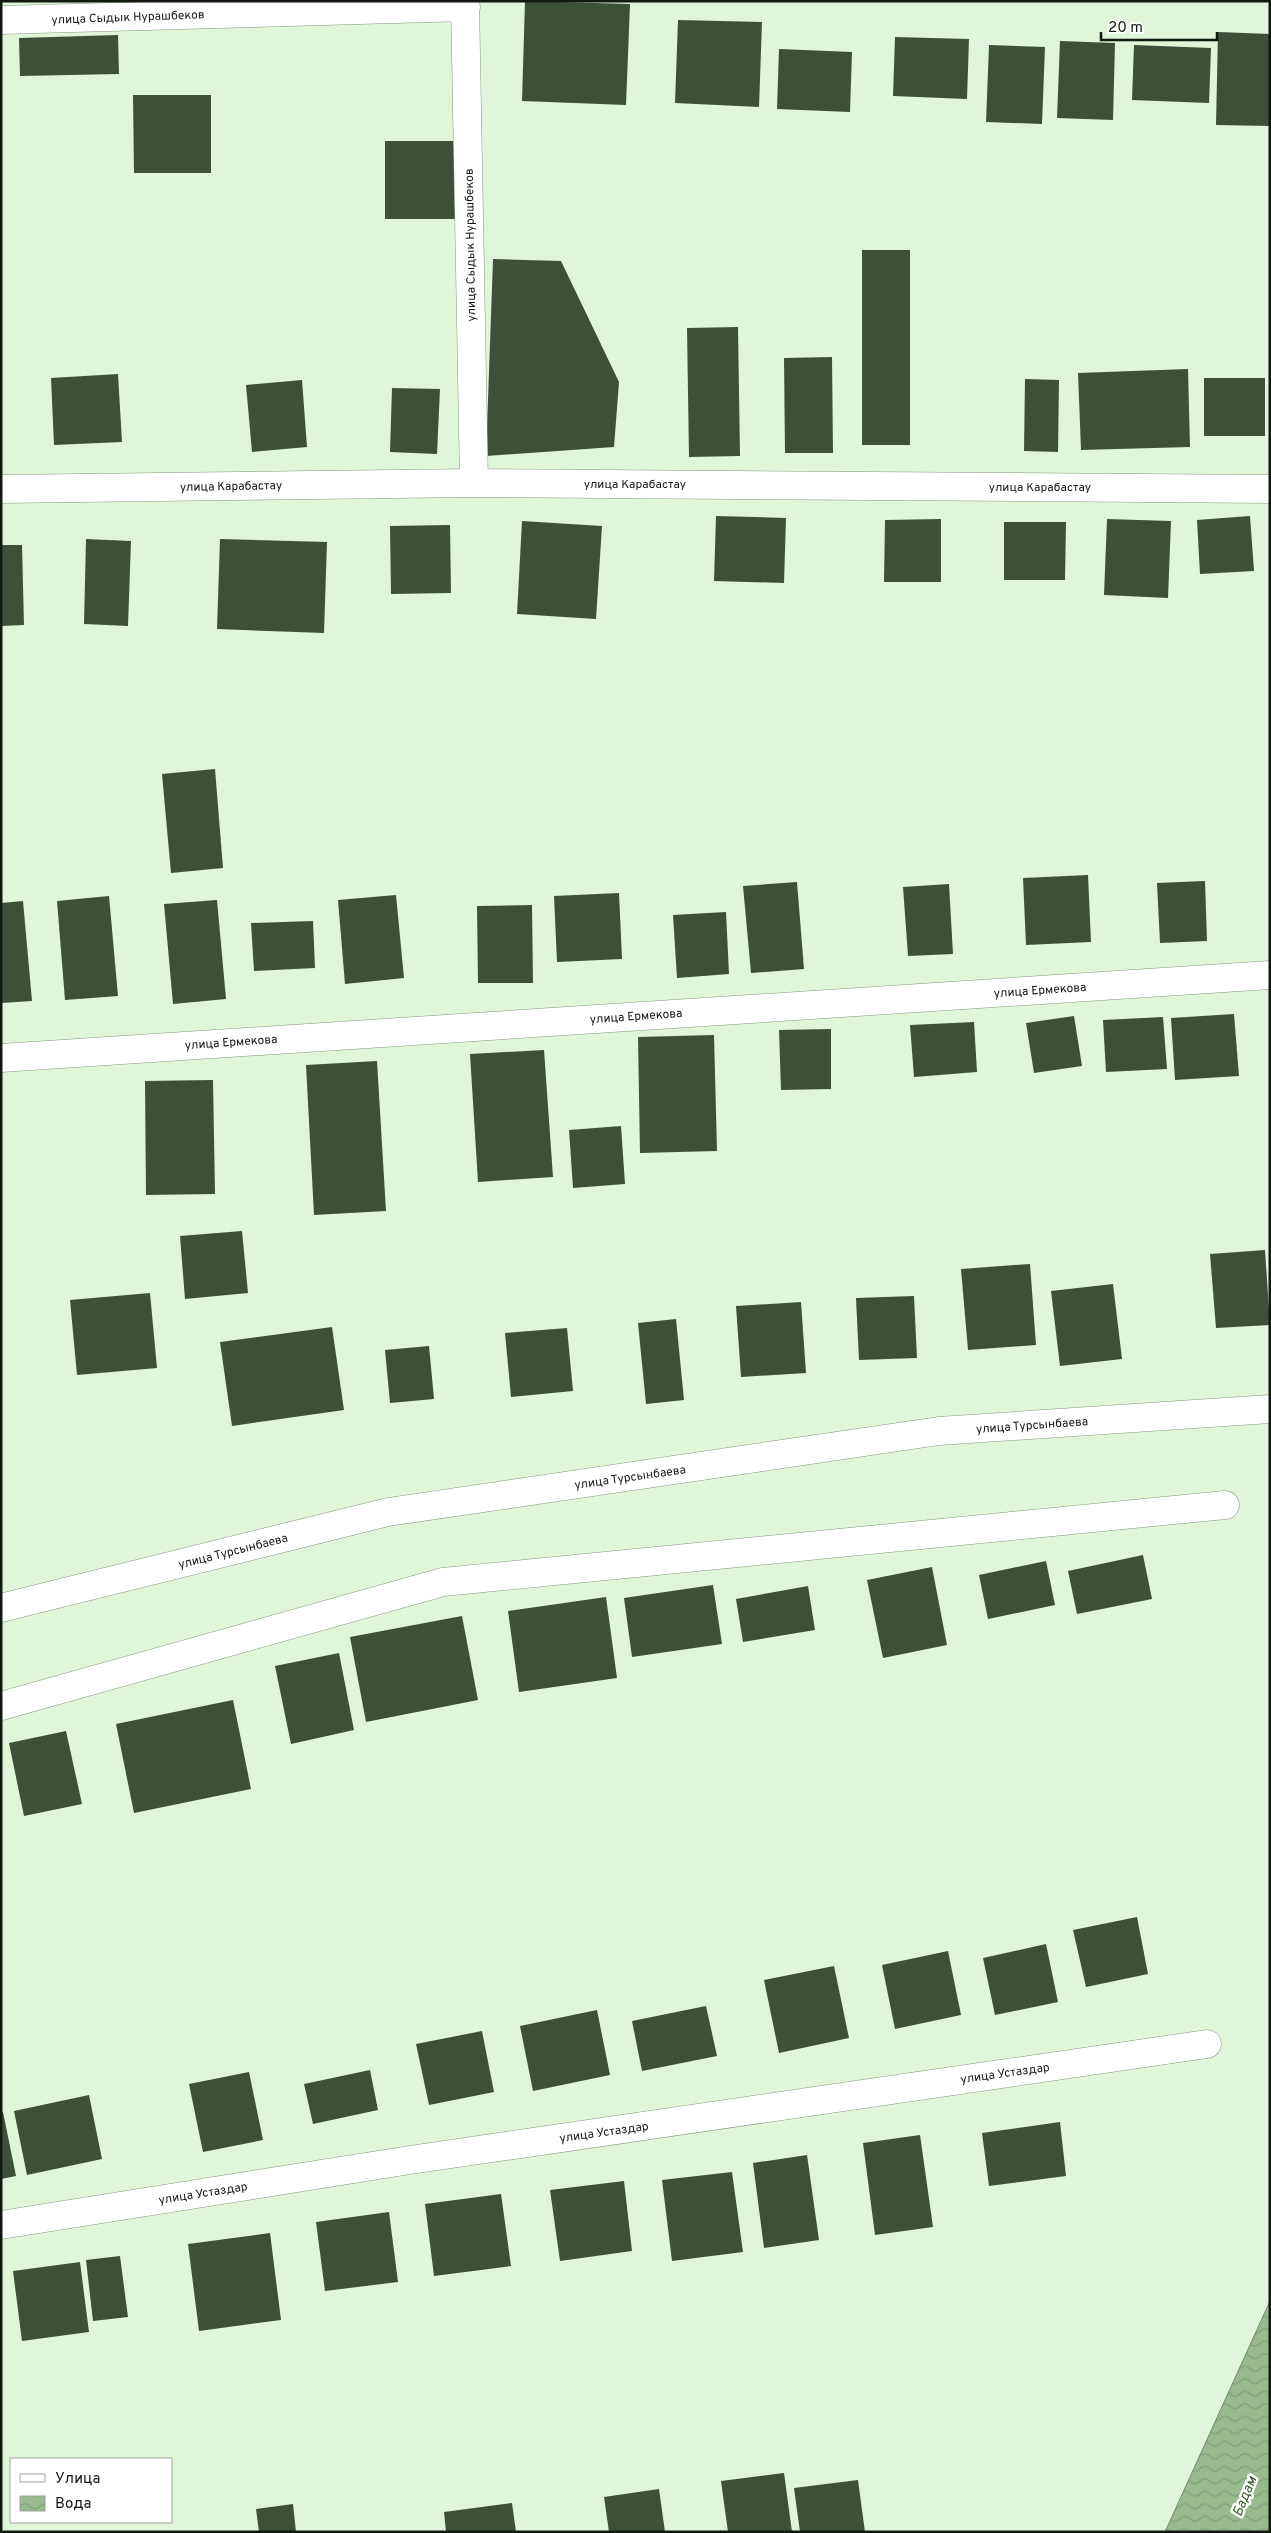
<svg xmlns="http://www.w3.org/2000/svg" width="1271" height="2533" viewBox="0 0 1271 2533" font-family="Overpass,sans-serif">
  <defs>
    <pattern id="water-waves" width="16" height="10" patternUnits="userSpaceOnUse" patternTransform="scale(1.25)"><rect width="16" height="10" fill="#97bb8d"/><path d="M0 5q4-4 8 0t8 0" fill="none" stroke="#81a079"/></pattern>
  </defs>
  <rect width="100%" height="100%" fill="#e0f5da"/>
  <!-- water -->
  <path fill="url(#water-waves)" stroke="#6f8a68" d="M1270,2301V2532H1165Z"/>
  <!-- building -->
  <path fill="#3f503a" d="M525,1L630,4L626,105L522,101Z
    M678,20L762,22L759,107L675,103Z
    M1218,32L1270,34V126L1216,125Z
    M118,35L119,74L20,76L19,38Z
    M895,37L969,39L967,99L893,96Z
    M1060,41L1115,43L1113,120L1057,118Z
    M989,45L1045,47L1042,124L986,122Z
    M1134,45L1211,48L1209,103L1132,100Z
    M779,49L852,52L850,112L777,109Z
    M133,95H211V173H134Z
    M385,141H463V219H385Z
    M862,250H910V445H862Z
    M493,259L561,261L619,382L614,447L486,456Z
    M738,327L740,456L689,457L687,328Z
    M832,357L833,453H785L784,358Z
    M1188,369L1190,447L1081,450L1078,373Z
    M118,374L122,442L54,445L51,378Z
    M1204,378H1265V436H1204Z
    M1025,379L1059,380L1058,452L1024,451Z
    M302,380L307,447L252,452L246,385Z
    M392,388L440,389L437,454L390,452Z
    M716,516L786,518L784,583L714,581Z
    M1250,516L1254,571L1200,574L1197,520Z
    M941,519V582H884L885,520Z
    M1107,519L1171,521L1168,598L1104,595Z
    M522,521L602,526L596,619L517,614Z
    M1004,522H1066L1065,580H1004Z
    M450,525L451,593L391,594L390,526Z
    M86,539L131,541L128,626L84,624Z
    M220,539L327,542L324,633L217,629Z
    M1,545H22L24,625L1,626Z
    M215,769L223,868L171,873L162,774Z
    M1088,875L1091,942L1026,945L1023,878Z
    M1205,881L1207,941L1160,943L1157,883Z
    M797,882L804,969L751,973L743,886Z
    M949,884L953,954L908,956L903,887Z
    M619,893L622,959L557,962L554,896Z
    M396,895L404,978L345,984L338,900Z
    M109,896L118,996L65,1000L57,901Z
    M217,900L226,999L173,1004L164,904Z
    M23,901L32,1001L1,1003V903Z
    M532,905L533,983H478L477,906Z
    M726,912L729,974L677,978L673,915Z
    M313,921L315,968L254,971L251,923Z
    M1234,1014L1239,1076L1175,1080L1171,1018Z
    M1074,1016L1082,1066L1034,1073L1026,1023Z
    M1163,1017L1167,1069L1106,1072L1103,1020Z
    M974,1022L977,1072L914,1077L910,1025Z
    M831,1029V1089L781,1090L779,1030Z
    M714,1035L717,1151L640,1153L638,1037Z
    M544,1050L553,1177L478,1182L470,1054Z
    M377,1061L386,1211L314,1215L306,1065Z
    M213,1080L215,1194L146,1195L145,1081Z
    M621,1126L625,1184L573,1188L569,1130Z
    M242,1231L248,1293L185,1299L180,1236Z
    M1265,1250L1270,1325L1216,1328L1210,1254Z
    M1030,1264L1036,1345L968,1350L961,1269Z
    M1113,1284L1122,1359L1060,1366L1051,1291Z
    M150,1293L157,1368L77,1375L70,1300Z
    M914,1296L917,1358L859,1360L856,1298Z
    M801,1302L806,1373L741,1377L736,1306Z
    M676,1319L684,1400L646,1404L638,1323Z
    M332,1327L344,1410L232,1426L220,1342Z
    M567,1328L573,1391L511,1397L505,1333Z
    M429,1346L434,1399L390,1403L385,1350Z
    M1143,1555L1152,1599L1077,1614L1068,1571Z
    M1046,1561L1055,1605L988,1619L979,1575Z
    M932,1567L947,1645L883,1658L867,1580Z
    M713,1585L722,1644L632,1657L624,1598Z
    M808,1586L815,1630L743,1642L736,1599Z
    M606,1597L617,1678L519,1692L508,1611Z
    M462,1616L478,1700L366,1722L350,1637Z
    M339,1653L354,1730L291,1744L275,1666Z
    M233,1700L251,1789L134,1813L116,1724Z
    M66,1731L82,1804L24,1816L9,1743Z
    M1137,1917L1148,1974L1086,1987L1073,1930Z
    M1046,1944L1058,2002L995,2015L983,1958Z
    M948,1951L961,2015L895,2029L882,1965Z
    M834,1966L849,2038L779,2053L764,1980Z
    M706,2006L717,2056L642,2071L632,2021Z
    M597,2010L610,2075L533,2091L520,2026Z
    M482,2031L494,2092L429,2105L416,2044Z
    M370,2070L378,2110L313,2124L304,2084Z
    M249,2072L263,2140L203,2152L189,2084Z
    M89,2095L102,2159L27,2175L14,2111Z
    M3,2112L16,2176L1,2179V2113Z
    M1060,2122L1066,2176L989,2186L982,2133Z
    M920,2135L933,2227L875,2235L863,2143Z
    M807,2155L819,2240L764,2248L753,2163Z
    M732,2172L743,2252L672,2261L662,2180Z
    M624,2181L632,2251L560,2261L550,2190Z
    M501,2194L511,2266L434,2276L425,2204Z
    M389,2212L398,2282L325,2291L316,2222Z
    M270,2233L281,2320L199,2331L188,2244Z
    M120,2256L128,2317L93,2321L86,2260Z
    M80,2262L89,2332L22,2341L13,2271Z
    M784,2473L792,2532H728L721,2481Z
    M858,2480L865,2532H800L794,2488Z
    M659,2489L665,2532H609L604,2497Z
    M512,2503L516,2532H446L444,2512Z
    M293,2504L296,2532H259L256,2509Z"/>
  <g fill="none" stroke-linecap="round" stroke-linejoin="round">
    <!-- street casing -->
    <g stroke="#859980" stroke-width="29">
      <path id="street" d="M465,1L474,483
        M1,20L466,7
        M1,489L474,483L1270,489
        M1,1058L1270,975
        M1,1608L388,1512L939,1431L1270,1409
        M1,1706L443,1582L1225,1505
        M1,2225L410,2160L1207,2044"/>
    </g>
    <!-- street -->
    <use href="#street" stroke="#fff" stroke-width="28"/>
  </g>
  <g text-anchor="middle" stroke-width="5" stroke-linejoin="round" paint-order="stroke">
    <!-- street labels -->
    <g font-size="12" fill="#121910" stroke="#fff">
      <text transform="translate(128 17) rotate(-2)" y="4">улица Сыдык Нурашбеков</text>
      <text transform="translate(470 245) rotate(-91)" y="4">улица Сыдык Нурашбеков</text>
      <text x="635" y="488">улица Карабастау</text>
      <text transform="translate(231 486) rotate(-1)" y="4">улица Карабастау</text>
      <text x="1040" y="491">улица Карабастау</text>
      <text transform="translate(1040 990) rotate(-4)" y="4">улица Ермекова</text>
      <text transform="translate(636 1016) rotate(-4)" y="4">улица Ермекова</text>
      <text transform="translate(231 1042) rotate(-4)" y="4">улица Ермекова</text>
      <text transform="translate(1032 1425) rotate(-4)" y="4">улица Турсынбаева</text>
      <text transform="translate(630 1477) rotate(-8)" y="4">улица Турсынбаева</text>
      <text transform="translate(233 1551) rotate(-14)" y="4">улица Турсынбаева</text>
      <text transform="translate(1005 2073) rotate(-8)" y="4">улица Устаздар</text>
      <text transform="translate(604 2132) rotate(-8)" y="4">улица Устаздар</text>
      <text transform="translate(203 2193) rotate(-9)" y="4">улица Устаздар</text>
    </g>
    <!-- water labels -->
    <g font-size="14" font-style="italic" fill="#2d5c1f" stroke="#fff">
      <text transform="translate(1244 2496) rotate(-68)" y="5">Бадам</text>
    </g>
  </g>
  <!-- border -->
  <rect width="1271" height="2533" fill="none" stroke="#121910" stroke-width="5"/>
  <!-- legend -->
  <rect x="10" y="2458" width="162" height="65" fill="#ffffff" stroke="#a0a39f"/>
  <rect x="20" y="2474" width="25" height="8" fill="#ffffff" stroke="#a0a39f"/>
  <text x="55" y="2483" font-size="15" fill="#121910">Улица</text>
  <rect x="20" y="2496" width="25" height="15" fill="url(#water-waves)" stroke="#a0a39f"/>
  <text x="55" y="2508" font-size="15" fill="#121910">Вода</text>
  <!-- scale -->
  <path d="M1101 32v8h116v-8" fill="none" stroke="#121910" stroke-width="2.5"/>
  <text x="1108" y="32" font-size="15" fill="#121910" stroke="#ffffff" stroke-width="4" paint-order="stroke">20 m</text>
</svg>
